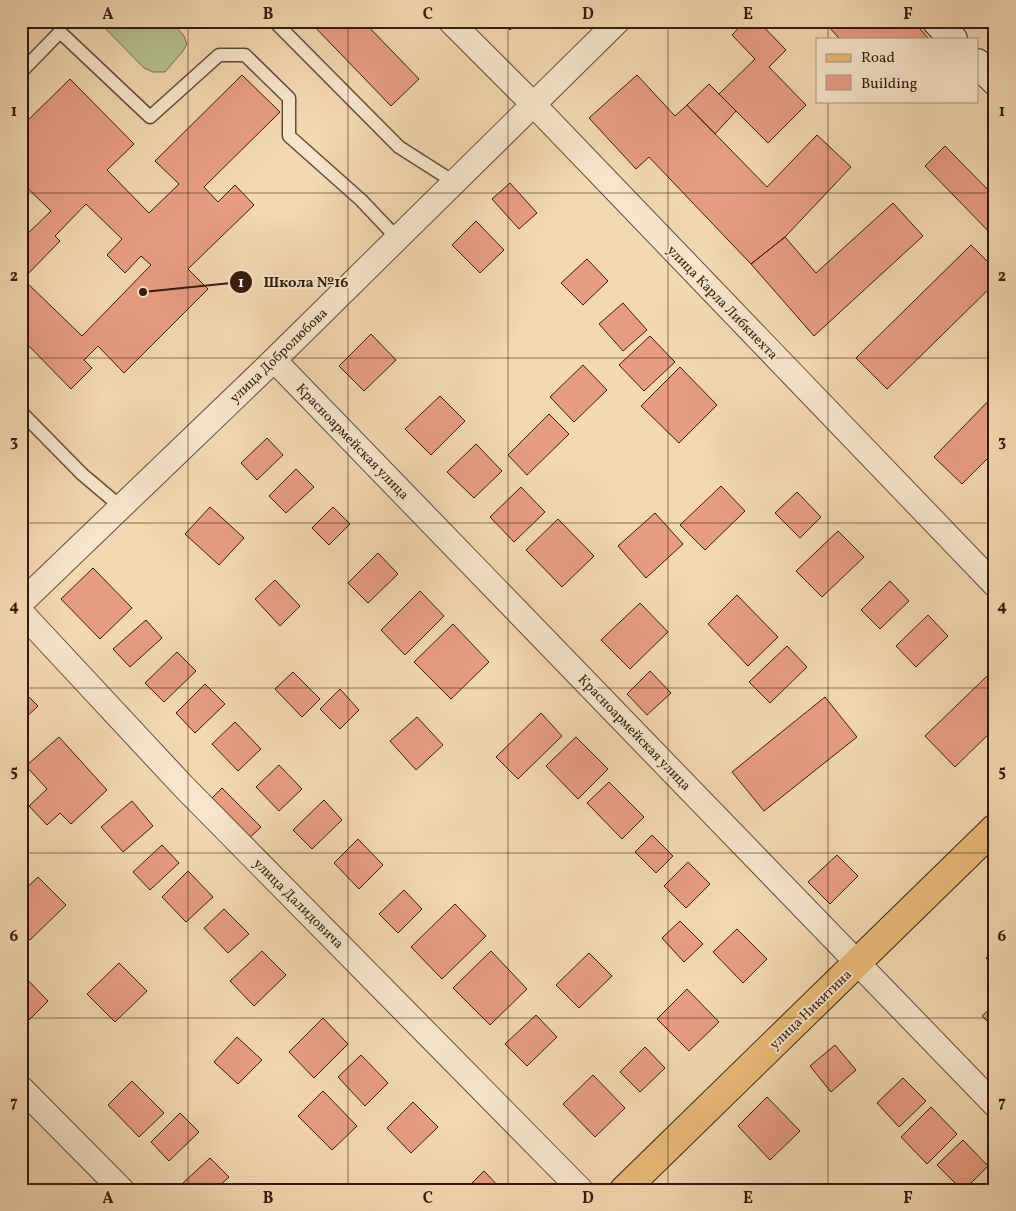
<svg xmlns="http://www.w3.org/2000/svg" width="1016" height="1211" viewBox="0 0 1016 1211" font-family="Vollkorn,serif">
  <rect width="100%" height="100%" fill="#f3d8b1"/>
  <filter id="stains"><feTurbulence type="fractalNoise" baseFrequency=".004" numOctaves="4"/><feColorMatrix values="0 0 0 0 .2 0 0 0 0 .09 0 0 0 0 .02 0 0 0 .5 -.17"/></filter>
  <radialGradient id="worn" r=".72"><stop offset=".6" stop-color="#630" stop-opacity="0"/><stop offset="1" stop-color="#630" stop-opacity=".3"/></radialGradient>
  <!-- green -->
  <path fill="#b5c090" stroke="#766d4e" d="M98,21H171L184,36L187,44L183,51L165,72H153L144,68Z"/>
  <!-- building -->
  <path fill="#e89d83" stroke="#361a0d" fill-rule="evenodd" d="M309,21H363L419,79L391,106Z
    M501,21H520L510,30Z
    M745,21H758L786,50L769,67L806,105L768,143L719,94L755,59L732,35Z
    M823,21H913L929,39H840Z
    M242,75L280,112L204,187L218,202L235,185L254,205L188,269L208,289L124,373L98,346L84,360L92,368L71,389L21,338V240L51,211L21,182V127L70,79L134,144L107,170L149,213L179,184L155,161ZM86,204L122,239L107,255L125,273L141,256L151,265L82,336L23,279L60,241L55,236Z
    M637,75L675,116L687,105L767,187L817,135L851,167L785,237L751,264L649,157L636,169L589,118Z
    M709,84L736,111L715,134L687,105Z
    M945,146L995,197V238L925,166Z
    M510,183L537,213L519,229L492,199Z
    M893,203L923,236L814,336L751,264L785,237L816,273Z
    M476,221L504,250L480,273L452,245Z
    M971,245L995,269V283L887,389L856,358Z
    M587,259L608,281L583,305L561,283Z
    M623,303L647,330L623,351L599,324Z
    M371,334L396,360L364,391L339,366Z
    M650,336L675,362L644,391L619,365Z
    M583,365L607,390L574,422L550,397Z
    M680,367L717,405L679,443L641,406Z
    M995,394V451L962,484L934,457Z
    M440,396L465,421L431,455L405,429Z
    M549,414L569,434L527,475L508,455Z
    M267,438L283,455L257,480L241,463Z
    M476,444L502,471L474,498L447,472Z
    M296,469L314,487L286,513L269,496Z
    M721,486L745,511L705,550L680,525Z
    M521,487L545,512L514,542L490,517Z
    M797,492L821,517L800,538L775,513Z
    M210,507L244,538L219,565L185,534Z
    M333,507L350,524L329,545L312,528Z
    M655,513L683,544L646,578L618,546Z
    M558,519L594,556L562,587L526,550Z
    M838,531L864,557L822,597L796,571Z
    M378,553L398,574L368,603L348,583Z
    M93,568L132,608L100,639L61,599Z
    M275,580L300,606L280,626L255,599Z
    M890,581L909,601L880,629L861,610Z
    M420,591L444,616L405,655L381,630Z
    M737,595L778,637L748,666L708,624Z
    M640,603L668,632L630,669L601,640Z
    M928,615L948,636L916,667L896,646Z
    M146,620L162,638L130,667L113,649Z
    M453,624L489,662L451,699L414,662Z
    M787,646L807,667L770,703L749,682Z
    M177,652L196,671L164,702L145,683Z
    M650,671L671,693L647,715L627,694Z
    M293,672L320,699L302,717L275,689Z
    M987,676L995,685V728L955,767L925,736Z
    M205,684L225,704L195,733L176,713Z
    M21,689L38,706L21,722Z
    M340,689L359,710L340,729L320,709Z
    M825,697L857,737L764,811L732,772Z
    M541,713L562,736L518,779L496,757Z
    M417,717L443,745L416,770L390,741Z
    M235,722L261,749L238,771L212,744Z
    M59,737L107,790L71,824L60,813L47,825L29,806L47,789L26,766Z
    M576,737L608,769L578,799L546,766Z
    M279,765L302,789L279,811L256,787Z
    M609,782L644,817L622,839L587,803Z
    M222,788L261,827L245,842L207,803Z
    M324,800L342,820L312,849L293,830Z
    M132,801L153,826L123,852L101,827Z
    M652,835L673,856L656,873L635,852Z
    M358,839L383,865L359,889L334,863Z
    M162,845L179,863L150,890L133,872Z
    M837,855L858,876L830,904L808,882Z
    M688,862L710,884L686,908L664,886Z
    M188,871L213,897L186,922L162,897Z
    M38,877L66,905L30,940L21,931V893Z
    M404,890L422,909L398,933L379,914Z
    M455,904L486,936L442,979L411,947Z
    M224,909L249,934L228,953L204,928Z
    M680,921L703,944L684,962L662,938Z
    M737,929L767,959L743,983L713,952Z
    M262,951L286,975L254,1006L230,981Z
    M491,951L527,989L490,1025L453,988Z
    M995,951V969L986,958Z
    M589,953L612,976L579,1008L556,985Z
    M119,963L147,991L115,1022L87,994Z
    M21,973L48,1001L22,1027L21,1026Z
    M687,989L719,1022L689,1051L657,1019Z
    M995,1004V1029L982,1016Z
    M536,1015L557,1037L527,1066L505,1044Z
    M323,1018L348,1044L314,1078L289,1052Z
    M237,1037L262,1060L238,1084L214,1062Z
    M835,1045L856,1070L831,1092L810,1066Z
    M645,1047L665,1068L640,1092L620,1072Z
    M361,1055L388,1083L365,1106L338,1077Z
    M593,1075L625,1108L595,1137L563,1104Z
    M903,1078L926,1101L899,1127L877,1103Z
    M132,1081L164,1113L139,1137L108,1105Z
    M323,1091L357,1126L332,1150L298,1116Z
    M767,1097L800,1131L770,1160L738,1126Z
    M413,1102L438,1127L411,1153L387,1128Z
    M931,1107L957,1134L927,1164L901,1137Z
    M180,1113L199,1132L169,1161L151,1142Z
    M963,1140L988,1166L964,1190H962L937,1165Z
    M210,1158L229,1177L215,1190H190L183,1183Z
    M484,1171L502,1190H465Z"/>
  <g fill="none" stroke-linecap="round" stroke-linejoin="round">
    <!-- lane casing -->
    <g stroke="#654a36" stroke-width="15">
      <path id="lane" d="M274,21L399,147L454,182
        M21,72L60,32L150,117L219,55H245L289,98V136L361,200L397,238
        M21,412L82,474L121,507"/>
    </g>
    <!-- street casing -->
    <g stroke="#654a36" stroke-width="26">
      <path id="street" d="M450,21L533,104L995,585
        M274,360L995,1105
        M21,603L274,360L618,21
        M21,612L183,786L581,1190
        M21,1088L122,1190"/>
    </g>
    <!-- secondary casing -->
    <g stroke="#361a0d" stroke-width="30">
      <path id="secondary" d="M936,21L953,39
        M977,63L995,81"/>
    </g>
    <!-- primary casing -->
    <g stroke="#361a0d" stroke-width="30">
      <path id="primary" d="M624,1190L995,828"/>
    </g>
    <!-- lane -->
    <use href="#lane" stroke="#f7e6cc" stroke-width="12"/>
    <!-- street -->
    <use href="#street" stroke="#f7e6cc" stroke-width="24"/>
    <!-- secondary -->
    <use href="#secondary" stroke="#f7e6cc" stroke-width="28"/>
    <!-- primary -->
    <use href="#primary" stroke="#eabc78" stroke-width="28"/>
  </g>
  <!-- grid -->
  <path fill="none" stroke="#361a0d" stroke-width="1" stroke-opacity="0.55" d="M188,21V1190M348,21V1190M508,21V1190M668,21V1190M828,21V39M828,101V1190M21,193H995M21,358H995M21,523H995M21,688H995M21,853H995M21,1018H995"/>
  <g text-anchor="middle" stroke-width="4" stroke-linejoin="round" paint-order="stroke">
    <!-- street labels -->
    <g font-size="14" fill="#361a0d" stroke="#f7e6cc">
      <text transform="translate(723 302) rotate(46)" y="5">улица Карла Либкнехта</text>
      <text transform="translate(278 355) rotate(-44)" y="5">улица Добролюбова</text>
      <text transform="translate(353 441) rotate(46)" y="5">Красноармейская улица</text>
      <text transform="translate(635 732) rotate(46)" y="5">Красноармейская улица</text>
      <text transform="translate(299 903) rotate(45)" y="5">улица Далидовича</text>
      <text transform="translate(810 1009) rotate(-44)" y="5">улица Никитина</text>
    </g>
  </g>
  <!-- callouts -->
  <path fill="none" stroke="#361a0d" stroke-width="2" d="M143 292L241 282"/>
  <g fill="#361a0d" stroke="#f7e6cc" stroke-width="2">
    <circle cx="143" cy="292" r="5"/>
    <circle cx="241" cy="282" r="12"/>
  </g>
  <g font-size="15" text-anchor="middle" font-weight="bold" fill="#fff">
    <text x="241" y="287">1</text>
  </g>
  <g font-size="15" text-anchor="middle" font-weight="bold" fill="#361a0d" stroke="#f7e6cc" stroke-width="4" stroke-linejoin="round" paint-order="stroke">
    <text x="306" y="287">Школа №16</text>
  </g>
  <!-- margin -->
  <rect width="1016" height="1211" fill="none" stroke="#f3d8b1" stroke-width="55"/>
  <!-- legend -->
  <rect x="816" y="38" width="162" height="65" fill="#f7e6cc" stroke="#aa9480"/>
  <rect x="826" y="54" width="25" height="8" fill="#eabc78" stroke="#aa9480"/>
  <text x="861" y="62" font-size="15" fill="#361a0d">Road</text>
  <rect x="826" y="75" width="25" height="15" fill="#e89d83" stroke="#aa9480"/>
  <text x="861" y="88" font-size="15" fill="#361a0d">Building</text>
  <rect x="28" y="28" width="960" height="1156" fill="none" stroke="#361a0d" stroke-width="2"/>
  <g font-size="16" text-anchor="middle" font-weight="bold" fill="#361a0d">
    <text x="108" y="19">A</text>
    <text x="268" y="19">B</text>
    <text x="428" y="19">C</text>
    <text x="588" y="19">D</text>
    <text x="748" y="19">E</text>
    <text x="908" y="19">F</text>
    <text x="14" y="116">1</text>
    <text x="1002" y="116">1</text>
    <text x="14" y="281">2</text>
    <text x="1002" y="281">2</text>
    <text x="14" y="446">3</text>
    <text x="1002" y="446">3</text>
    <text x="14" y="611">4</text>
    <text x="1002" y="611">4</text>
    <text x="14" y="776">5</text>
    <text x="1002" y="776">5</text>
    <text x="14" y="941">6</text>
    <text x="1002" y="941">6</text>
    <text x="14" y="1107">7</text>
    <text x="1002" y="1107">7</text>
    <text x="108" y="1203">A</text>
    <text x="268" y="1203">B</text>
    <text x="428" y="1203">C</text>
    <text x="588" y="1203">D</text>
    <text x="748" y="1203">E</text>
    <text x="908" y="1203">F</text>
  </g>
  <rect width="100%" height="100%" filter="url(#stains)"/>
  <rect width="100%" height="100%" fill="url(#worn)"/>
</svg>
